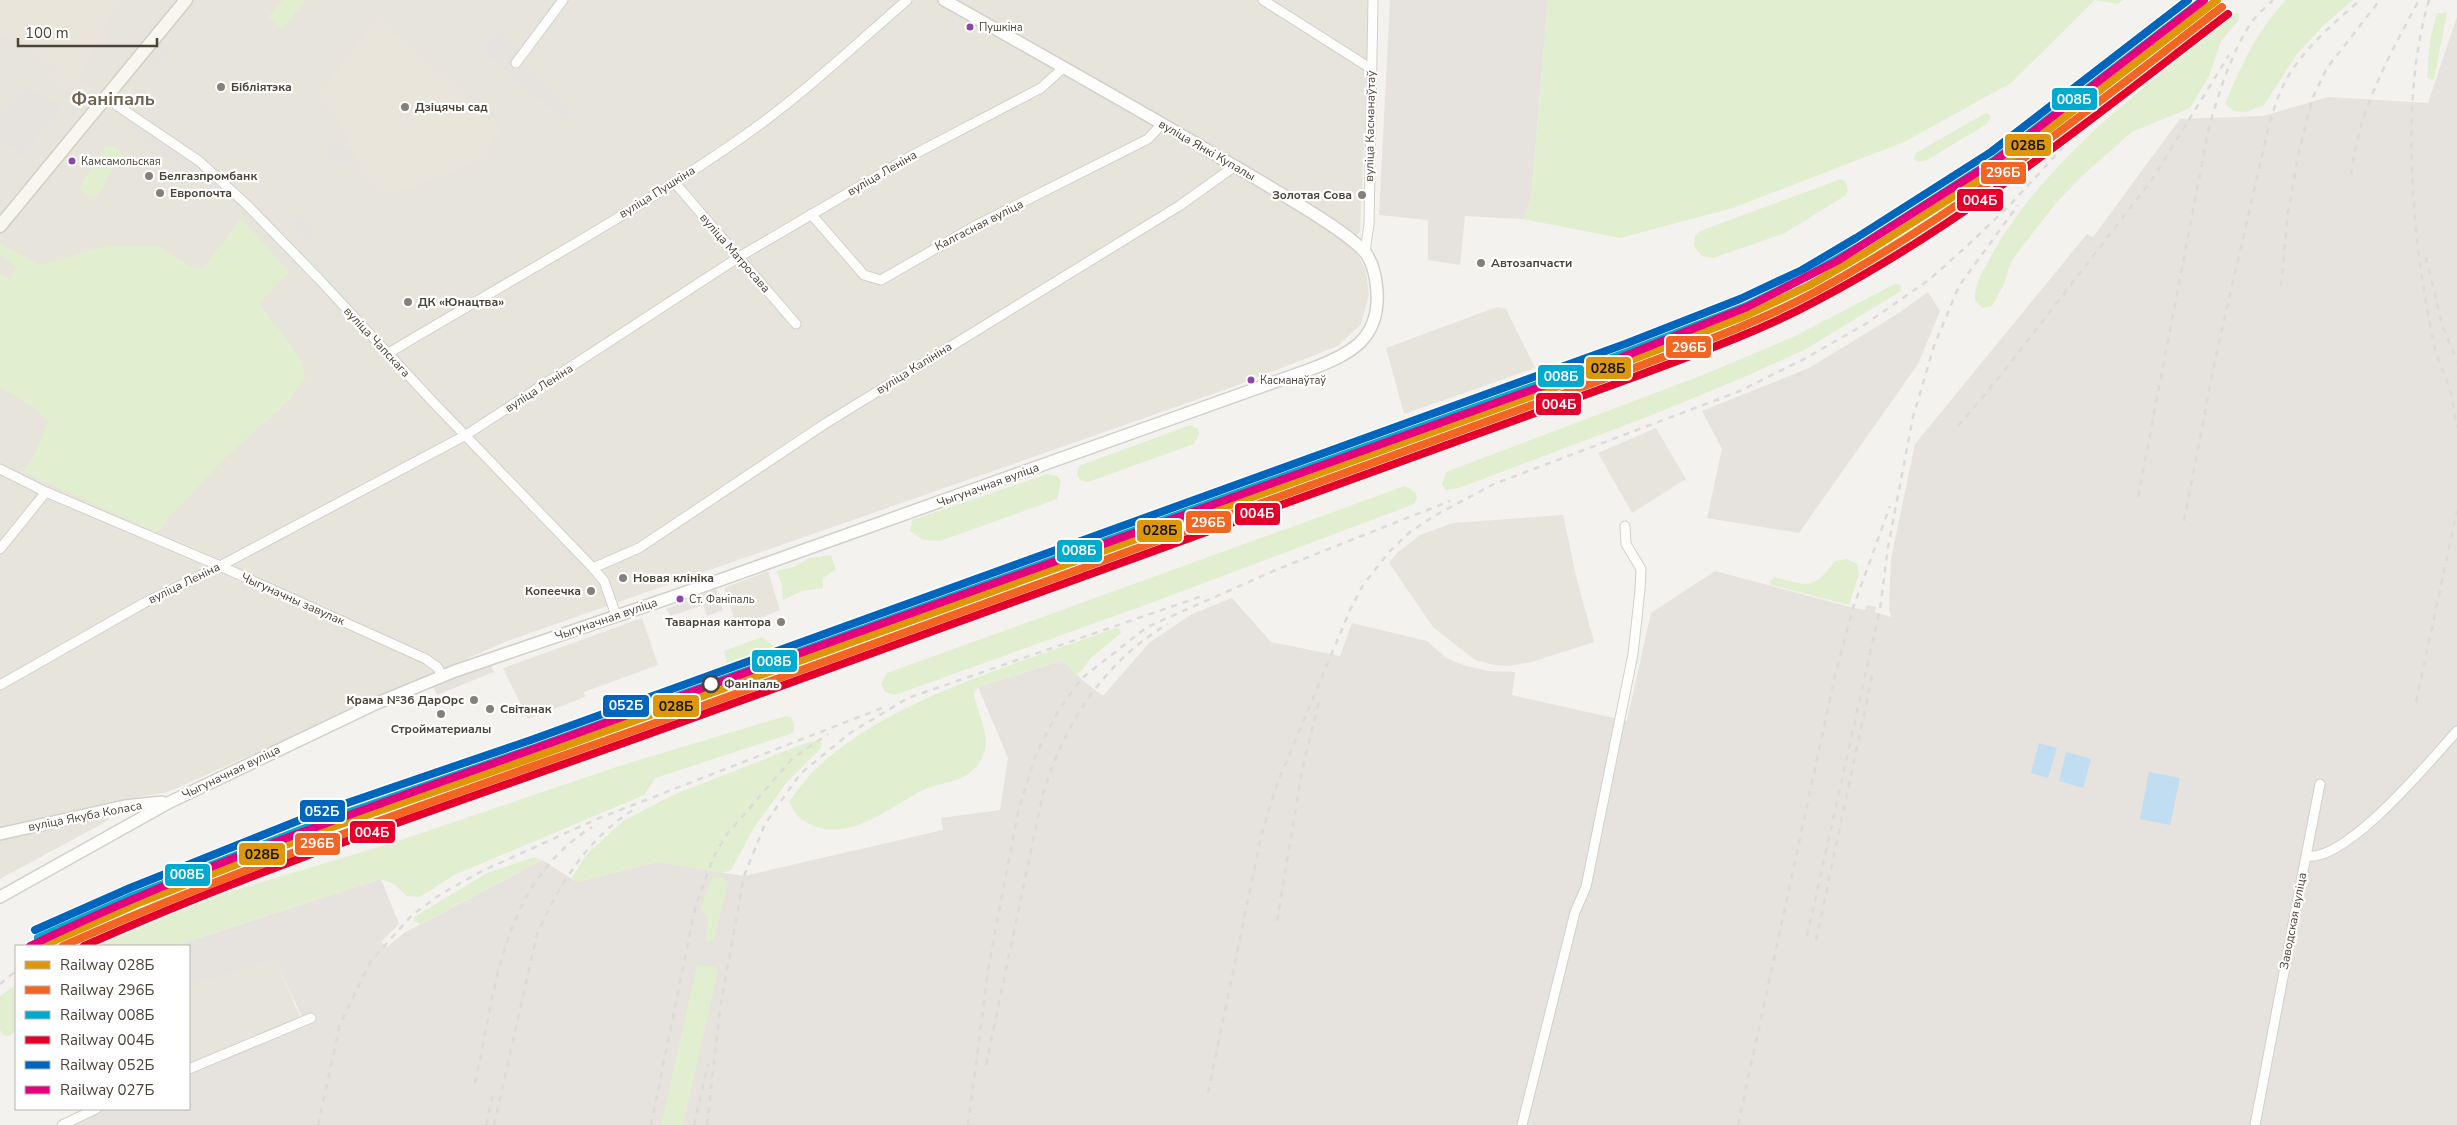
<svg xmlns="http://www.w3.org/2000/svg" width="2457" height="1125" viewBox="0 0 2457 1125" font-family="'Nunito Sans',sans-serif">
  <rect width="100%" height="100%" fill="#f4f2ee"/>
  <!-- residential -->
  <path fill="#e7e4dc" d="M0,0H1371L1360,232L1348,244L1360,258L1366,272L1369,295L1361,324L1338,346L1230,388L507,641L168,792L105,803L109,820L0,879Z
    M1497,307L1506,309L1535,368L1404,414L1386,348Z
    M1656,428L1686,479L1632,513L1598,453Z
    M1563,515L1577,580L1594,642L1532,662L1509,666L1494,665L1475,660L1433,627L1389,563L1397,553L1420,535L1453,523Z
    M768,571L780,610L737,627L724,588Z
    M642,618L658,665L584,692L585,697L528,719L503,668Z
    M275,958L301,1019L189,1064V986Z"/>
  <!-- industrial -->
  <path fill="#e6e2de" d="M1390,0H1548L1531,198L1523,219L1465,216L1460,265L1428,260V220L1379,215Z
    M2457,17V1125H71L100,1109H189V1073L306,1026L275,959L189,986V946H174L381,879L399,924L381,942L387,947L404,933L542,860L577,882L657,862L744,876L943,830L941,818L1000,810L1008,758L978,687L1063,660L1081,679L1103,696L1149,643L1192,614L1232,598L1271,642L1340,656L1352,623L1427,641L1446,658L1466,666L1488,671L1515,672L1512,695L1627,721L1651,613L1715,571L1854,608L1865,610L1867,605L1876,607L1875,612L1891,617L1889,609L1891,559L1915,444L2087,234L2093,237L2180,119L2263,116L2328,97L2428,103Z
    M1928,292L1940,311L1918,364L1799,533L1707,518L1722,449L1702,411L1809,368L1899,313Z"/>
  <!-- education -->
  <path fill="#eae5da" d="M0,0H116L80,76V81L92,89L86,98L53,78L58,66L0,34Z
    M376,18L501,129L481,158L417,186L388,194L363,171L332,103L319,95Z"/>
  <!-- green -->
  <path fill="#e1eecf" d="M283,0H306L282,29L268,17Z
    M1548,0H2123L2117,4L2095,0L2011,83L1904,142L1733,208L1620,238L1523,219L1531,198Z
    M2286,0H2353L2325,24L2297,54L2264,105L2246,112L2234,111L2225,104C2242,64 2256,32 2286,0Z
    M2235,13H2239V20L2221,41L2209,76L2190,108L2132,132L2083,175L2056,203L2012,260L2003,286L1992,306L1982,308L1975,300C1974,284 1982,273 1990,258C2043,160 2149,84 2235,13Z
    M2437,13H2447L2434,79L2431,80L2427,77L2430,40Z
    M1986,113L1990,115V119L1985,125L1927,160L1918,162L1914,159L1916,153Z
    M106,146L115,147L122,155L97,196L89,197L79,189Z
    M1841,179L1846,182L1848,190L1846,195L1785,233L1713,258L1702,256L1694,246L1695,236L1700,231Z
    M241,218L289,272L259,303L299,357L306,378L285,404L221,462L156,532L23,472L34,456L48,422L34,407L0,387V272L9,279L17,267L0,254V243L40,265L106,246L157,245L183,263L198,269L205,266Z
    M1895,284L1901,285V291L1806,349L1742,378L1647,417L1459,488L1446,490L1442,484L1446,472L1451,470L1703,375L1793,337Z
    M1190,425L1198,429L1199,434L1194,444L1088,482L1080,480L1077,475L1079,466Z
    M1047,474L1057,476L1061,481L1057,499L940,541L923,540L910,531L912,520Z
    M1405,486L1415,492L1417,498L1414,504L1156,601L895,695L885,692L881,684L887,673Z
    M831,555L836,569L823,578V588L802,591L783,600L782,585L776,571L794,567L809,558Z
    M1847,559L1857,564L1859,574L1849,605L1772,585L1770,582L1774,577C1808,585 1812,592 1835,561Z
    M1116,628H1119L1121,633L1091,658L1077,676L1062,660L978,687L974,694C977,714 994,739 981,760C966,785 942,780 919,792C888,809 851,840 814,826C801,821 794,814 789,801C799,789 809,774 821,764C895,697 1023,662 1116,628Z
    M762,637L774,646L773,656L731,672L728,669L724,651Z
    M786,716L791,717L794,724V731L790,734L655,778L644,795L454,875L420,897L407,896L394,884L381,879L174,946H80L133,921L392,843L619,766Z
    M818,740L822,743L821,748L787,782L755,826L731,870L722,873L657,862L577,882L572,878L586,855L623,821L673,795L801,745Z
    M534,857L542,860L420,924L413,921L414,917L487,873Z
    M713,876L724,878L728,884L714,939L709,943L705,941L708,921L701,907Z
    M697,965L716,967L718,972L683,1125H661Z
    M16,985V1009L14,1011L16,1014V1032L8,1036L3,1035L0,1030V996Z"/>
  <!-- parking -->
  <path fill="#e6e3df" d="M496,30L573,111L564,121L478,48Z
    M163,44L172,52L159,68L149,60Z
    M23,88H31L63,107L22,157L0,139V114Z
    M132,118L217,184L211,192L126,126Z
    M336,139L356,156L345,169L325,152Z
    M296,214L317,234L308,243L287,224Z
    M716,589L723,610L707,616L703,605L671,616L666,609Z
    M490,663L494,672L437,695L433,686Z
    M1075,1047L1102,1054L1093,1088L1066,1081Z"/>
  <!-- water -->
  <path fill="#c0ddf1" d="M2039,743L2057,748L2048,778L2031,773Z
    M2066,752L2091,759L2083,788L2059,781Z
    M2149,772L2180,778L2170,825L2140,819Z"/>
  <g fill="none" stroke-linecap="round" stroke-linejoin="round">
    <!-- minor casing -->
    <g stroke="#d2d0cb" stroke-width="11">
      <path id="minor" d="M1263,0L1370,68
        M516,63L563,0
        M106,98L199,161L247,205L318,278L433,402L593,568L604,581L616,615
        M675,183L796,324
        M811,214L864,275L881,280L975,226L1148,139L1162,124
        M1365,253L1369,224L1373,0
        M387,354C505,283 628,217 741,138C800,97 853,47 907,0
        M0,469L46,492L220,566L426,659L437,667L443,676
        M0,549L46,492
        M593,568L639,548L823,425L1179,206L1235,166
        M0,685L144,603L220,566L466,435L739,257L913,155L1041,88L1063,68
        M2306,856L2320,784
        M189,1069L311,1018
        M62,1125L96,1109
        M1522,1125L1575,912L1586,887L1633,654L1640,590L1641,569L1626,544L1625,526
        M2255,1125L2306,856C2346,863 2430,761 2457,731"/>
    </g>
    <!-- tertiary casing -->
    <g stroke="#d2d0cb" stroke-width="14">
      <path id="tertiary" d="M0,834L125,806L162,802
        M0,897L170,802L375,704L455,671L678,595L1311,369C1351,354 1380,339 1377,291C1376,277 1374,266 1367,255C1353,235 1288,198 1265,184C1159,121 1051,60 944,0"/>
    </g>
    <!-- secondary casing -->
    <g stroke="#d3cfc5" stroke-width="15">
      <path id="secondary" d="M0,226L186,0"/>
    </g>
    <!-- minor -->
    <use href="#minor" stroke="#fdfdfc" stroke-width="9"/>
    <!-- tertiary -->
    <use href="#tertiary" stroke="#fdfdfc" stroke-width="11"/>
    <!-- secondary -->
    <use href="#secondary" stroke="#f7f6f1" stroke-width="12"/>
    <!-- rail -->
    <path stroke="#dbdbda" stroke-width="2.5" stroke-dasharray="6 6" stroke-linecap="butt" d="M2429,0C2399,101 2412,238 2433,340C2436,357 2445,374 2450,391C2453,403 2455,416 2457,428
      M2351,175C2358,111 2389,56 2419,0
      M2426,257L2442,325L2457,361
      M2281,286L2288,212L2299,152L2312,99L2327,68L2380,0
      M1958,426L2001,375L2151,181L2229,55
      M2138,497L2209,127C2219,92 2230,57 2249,26C2255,16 2265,8 2273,0
      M2184,521L2215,360L2270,121C2274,110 2277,98 2282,88C2298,53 2332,25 2360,0
      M2416,702L2457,511
      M246,879L452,807
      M1277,921L1302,771L1320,697
      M1807,936L1880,609L1888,547L1913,417L1934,346L1959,286L2018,205
      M1816,940L1872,676
      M55,946L93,928L303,846
      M0,984L16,971
      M986,1065L1042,798C1061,728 1104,661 1168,624
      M475,1083C496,989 501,884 592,827
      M1208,1093L1261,837L1277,784L1350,610L1363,585L1389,552L1410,532L1434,516L1494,484L1740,391L1806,358L1867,323L1930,279L1968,245L2009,206L2124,81L2222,0
      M318,1125L340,1024L371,961L412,915L441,894L482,871L597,819L882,708
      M486,1125L494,1090
      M494,1125L537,934C559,885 587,839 633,810
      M651,1125L695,908L713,858L727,834L792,759L828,734
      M694,1125L708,1064
      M707,1125L720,1009L744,876L765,824L800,774L850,733L908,698L1205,595
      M968,1125L989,964L1018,812L1036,754L1058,711L1081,679L1147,627L1278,569L1450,501
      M1738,1125L1835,676L1853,608L1890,506"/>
    <!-- rail-1 casing -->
    <g stroke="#fff" stroke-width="11">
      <path id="rail-1" d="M42,946L136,904L321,831L537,756L1631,360L1747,315L1810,285L1865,253L2001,166L2217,0"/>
    </g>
    <!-- rail-2 casing -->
    <g stroke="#fff" stroke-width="11">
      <path id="rail-2" d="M63,946C260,858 466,791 669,718C991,601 1312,485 1634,368C1695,345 1757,323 1815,292C1961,213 2091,108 2222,7"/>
    </g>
    <!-- rail-3 casing -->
    <g stroke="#fff" stroke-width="11">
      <path id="rail-3" d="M38,938L133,896L318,823L534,748L1628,352L1744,307L1806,277L1860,246L1996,159L2203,0"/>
    </g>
    <!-- rail-4 casing -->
    <g stroke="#fff" stroke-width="11">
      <path id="rail-4" d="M84,946C274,861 472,798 668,727C991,610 1314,493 1637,376C1698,353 1761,331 1818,300C1966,222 2096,115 2228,14"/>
    </g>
    <!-- rail-5 casing -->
    <g stroke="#fff" stroke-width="11">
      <path id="rail-5" d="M35,930L130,888L315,814L531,740L1625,344L1740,299L1802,270L1856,238L1991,152L2188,0"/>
    </g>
    <!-- rail-6 casing -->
    <g stroke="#fff" stroke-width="11">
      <path id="rail-6" d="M30,946C213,857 409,795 600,725C937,601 1276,481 1615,360L1747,307L1837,261L1995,161L2204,0"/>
    </g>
    <!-- rail-1 -->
    <use href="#rail-1" stroke="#dd9709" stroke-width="8"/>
    <!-- rail-2 -->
    <use href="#rail-2" stroke="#f26522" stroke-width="8"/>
    <!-- rail-3 -->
    <use href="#rail-3" stroke="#00a9ce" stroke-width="8"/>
    <!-- rail-4 -->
    <use href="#rail-4" stroke="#e4002b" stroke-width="8"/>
    <!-- rail-5 -->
    <use href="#rail-5" stroke="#0065bd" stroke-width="8"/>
    <!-- rail-6 -->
    <use href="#rail-6" stroke="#e5007d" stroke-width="8"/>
  </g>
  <!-- markers -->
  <g fill="#8e44ad" stroke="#fff" stroke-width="2">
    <circle cx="970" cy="27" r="4.5"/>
    <circle cx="72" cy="161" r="4.5"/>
    <circle cx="1251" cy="380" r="4.5"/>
    <circle cx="680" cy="599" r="4.5"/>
  </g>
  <g fill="#868178" stroke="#fff" stroke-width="2">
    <circle cx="221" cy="87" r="5"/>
    <circle cx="405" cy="107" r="5"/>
    <circle cx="149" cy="176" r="5"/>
    <circle cx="160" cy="193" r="5"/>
    <circle cx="1362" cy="195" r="5"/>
    <circle cx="1481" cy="263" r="5"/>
    <circle cx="408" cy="302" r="5"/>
    <circle cx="623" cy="578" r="5"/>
    <circle cx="591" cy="591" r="5"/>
    <circle cx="781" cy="622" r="5"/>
    <circle cx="474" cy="700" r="5"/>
    <circle cx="490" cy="709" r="5"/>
    <circle cx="441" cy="714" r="5"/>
  </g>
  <circle fill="#fff" stroke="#4b4439" stroke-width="2.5" cx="711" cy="684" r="8"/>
  <g text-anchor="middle" stroke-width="4.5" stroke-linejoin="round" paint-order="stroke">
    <!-- bus labels -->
    <g font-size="11" fill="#4b4439" stroke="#fff" text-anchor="start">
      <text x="979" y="31">Пушкіна</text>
      <text x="81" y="165">Камсамольская</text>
      <text x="1260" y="384">Касманаўтаў</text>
      <text x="689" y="603">Ст. Фаніпаль</text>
    </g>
    <!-- poi labels -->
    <g font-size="12" font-weight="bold" fill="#4b4439" stroke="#fff" text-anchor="start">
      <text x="231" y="91">Бібліятэка</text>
      <text x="415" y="111">Дзіцячы сад</text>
      <text x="159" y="180">Белгазпромбанк</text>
      <text x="170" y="197">Европочта</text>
      <text x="1352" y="199" text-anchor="end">Золотая Сова</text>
      <text x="1491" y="267">Автозапчасти</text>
      <text x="418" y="306">ДК «Юнацтва»</text>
      <text x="633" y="582">Новая клініка</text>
      <text x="581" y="595" text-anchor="end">Копеечка</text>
      <text x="771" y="626" text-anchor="end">Таварная кантора</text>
      <text x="464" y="704" text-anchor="end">Крама №36 ДарОрс</text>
      <text x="500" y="713">Світанак</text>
      <text x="441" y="733" text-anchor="middle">Стройматериалы</text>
    </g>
    <!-- street labels -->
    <g font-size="12" fill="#4b4439" stroke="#fff">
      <text transform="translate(1370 126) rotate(-89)" y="4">вуліца Касманаўтаў</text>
      <text transform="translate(1207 150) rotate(30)" y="4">вуліца Янкі Купалы</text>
      <text transform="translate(882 173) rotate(-30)" y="4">вуліца Леніна</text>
      <text transform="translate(657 192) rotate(-32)" y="4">вуліца Пушкіна</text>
      <text transform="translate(979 225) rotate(-27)" y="4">Калгасная вуліца</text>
      <text transform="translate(735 253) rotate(49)" y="4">вуліца Матросава</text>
      <text transform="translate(377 342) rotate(47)" y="4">вуліца Чапскага</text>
      <text transform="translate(914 368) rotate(-32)" y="4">вуліца Калініна</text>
      <text transform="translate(539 388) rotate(-33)" y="4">вуліца Леніна</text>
      <text transform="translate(988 485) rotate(-20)" y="4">Чыгуначная вуліца</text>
      <text transform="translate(184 583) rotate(-26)" y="4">вуліца Леніна</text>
      <text transform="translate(293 599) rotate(24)" y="4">Чыгуначны завулак</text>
      <text transform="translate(606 619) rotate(-19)" y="4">Чыгуначная вуліца</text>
      <text transform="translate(231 772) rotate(-26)" y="4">Чыгуначная вуліца</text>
      <text transform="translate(85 816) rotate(-11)" y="4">вуліца Якуба Коласа</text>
      <text transform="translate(2293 921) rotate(-79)" y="4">Заводская вуліца</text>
    </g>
    <!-- stop labels -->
    <g font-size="12" font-weight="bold" fill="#4b4439" stroke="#fff" text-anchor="start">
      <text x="724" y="688">Фаніпаль</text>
    </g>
    <!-- district labels -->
    <g font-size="18" font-weight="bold" fill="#6e6250" stroke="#fff">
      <text x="113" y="105">Фаніпаль</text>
    </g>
  </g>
  <g stroke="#fff" stroke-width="2">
    <rect x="2051" y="87" width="47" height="24" rx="5" fill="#00a9ce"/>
    <rect x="2004" y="133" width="48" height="24" rx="5" fill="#dd9709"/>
    <rect x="1980" y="161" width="47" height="24" rx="5" fill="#f26522"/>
    <rect x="1956" y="188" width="48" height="24" rx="5" fill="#e4002b"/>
    <rect x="1665" y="335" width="47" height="24" rx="5" fill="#f26522"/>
    <rect x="1585" y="356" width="47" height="24" rx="5" fill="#dd9709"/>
    <rect x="1537" y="364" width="48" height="24" rx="5" fill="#00a9ce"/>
    <rect x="1535" y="392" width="47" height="24" rx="5" fill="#e4002b"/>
    <rect x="1234" y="502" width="47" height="24" rx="5" fill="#e4002b"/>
    <rect x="1185" y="510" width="47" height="24" rx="5" fill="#f26522"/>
    <rect x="1136" y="519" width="47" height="24" rx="5" fill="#dd9709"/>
    <rect x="1056" y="539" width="47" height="24" rx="5" fill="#00a9ce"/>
    <rect x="751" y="649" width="47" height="24" rx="5" fill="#00a9ce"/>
    <rect x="602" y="694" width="48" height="24" rx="5" fill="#0065bd"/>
    <rect x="652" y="694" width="48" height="24" rx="5" fill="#dd9709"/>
    <rect x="299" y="799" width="47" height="24" rx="5" fill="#0065bd"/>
    <rect x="349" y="820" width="47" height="24" rx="5" fill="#e4002b"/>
    <rect x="294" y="832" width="47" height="24" rx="5" fill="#f26522"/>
    <rect x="238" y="842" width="48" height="24" rx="5" fill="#dd9709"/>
    <rect x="164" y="863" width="47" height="24" rx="5" fill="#00a9ce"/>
  </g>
  <g font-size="14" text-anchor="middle" font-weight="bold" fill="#fff">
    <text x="2074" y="104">008Б</text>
    <text x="2003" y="177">296Б</text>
    <text x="1980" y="205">004Б</text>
    <text x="1689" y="352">296Б</text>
    <text x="1561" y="381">008Б</text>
    <text x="1559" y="409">004Б</text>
    <text x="1257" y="518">004Б</text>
    <text x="1208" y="527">296Б</text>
    <text x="1079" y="555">008Б</text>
    <text x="774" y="666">008Б</text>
    <text x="626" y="710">052Б</text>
    <text x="322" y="816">052Б</text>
    <text x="372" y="837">004Б</text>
    <text x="317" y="848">296Б</text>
    <text x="187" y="879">008Б</text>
  </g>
  <g font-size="14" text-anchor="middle" font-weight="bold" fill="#111">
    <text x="2028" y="150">028Б</text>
    <text x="1608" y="373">028Б</text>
    <text x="1160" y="535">028Б</text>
    <text x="676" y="711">028Б</text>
    <text x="262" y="859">028Б</text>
  </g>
  <!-- legend -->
  <rect x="15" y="945" width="175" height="165" fill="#ffffff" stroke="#b7b4b0"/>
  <rect x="25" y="961" width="25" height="8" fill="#dd9709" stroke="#b7b4b0"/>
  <text x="60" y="970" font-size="15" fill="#4b4439">Railway 028Б</text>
  <rect x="25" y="986" width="25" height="8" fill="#f26522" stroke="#b7b4b0"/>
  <text x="60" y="995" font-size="15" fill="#4b4439">Railway 296Б</text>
  <rect x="25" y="1011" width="25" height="8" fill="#00a9ce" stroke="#b7b4b0"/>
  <text x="60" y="1020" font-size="15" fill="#4b4439">Railway 008Б</text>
  <rect x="25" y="1036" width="25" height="8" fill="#e4002b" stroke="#b7b4b0"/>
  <text x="60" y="1045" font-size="15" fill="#4b4439">Railway 004Б</text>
  <rect x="25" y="1061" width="25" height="8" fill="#0065bd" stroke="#b7b4b0"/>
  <text x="60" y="1070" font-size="15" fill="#4b4439">Railway 052Б</text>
  <rect x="25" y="1086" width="25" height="8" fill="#e5007d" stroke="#b7b4b0"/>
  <text x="60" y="1095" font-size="15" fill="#4b4439">Railway 027Б</text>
  <!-- scale -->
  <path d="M18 38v8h139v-8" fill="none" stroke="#4b4439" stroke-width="2.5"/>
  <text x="25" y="38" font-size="15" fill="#4b4439" stroke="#ffffff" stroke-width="4" paint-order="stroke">100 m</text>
</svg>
